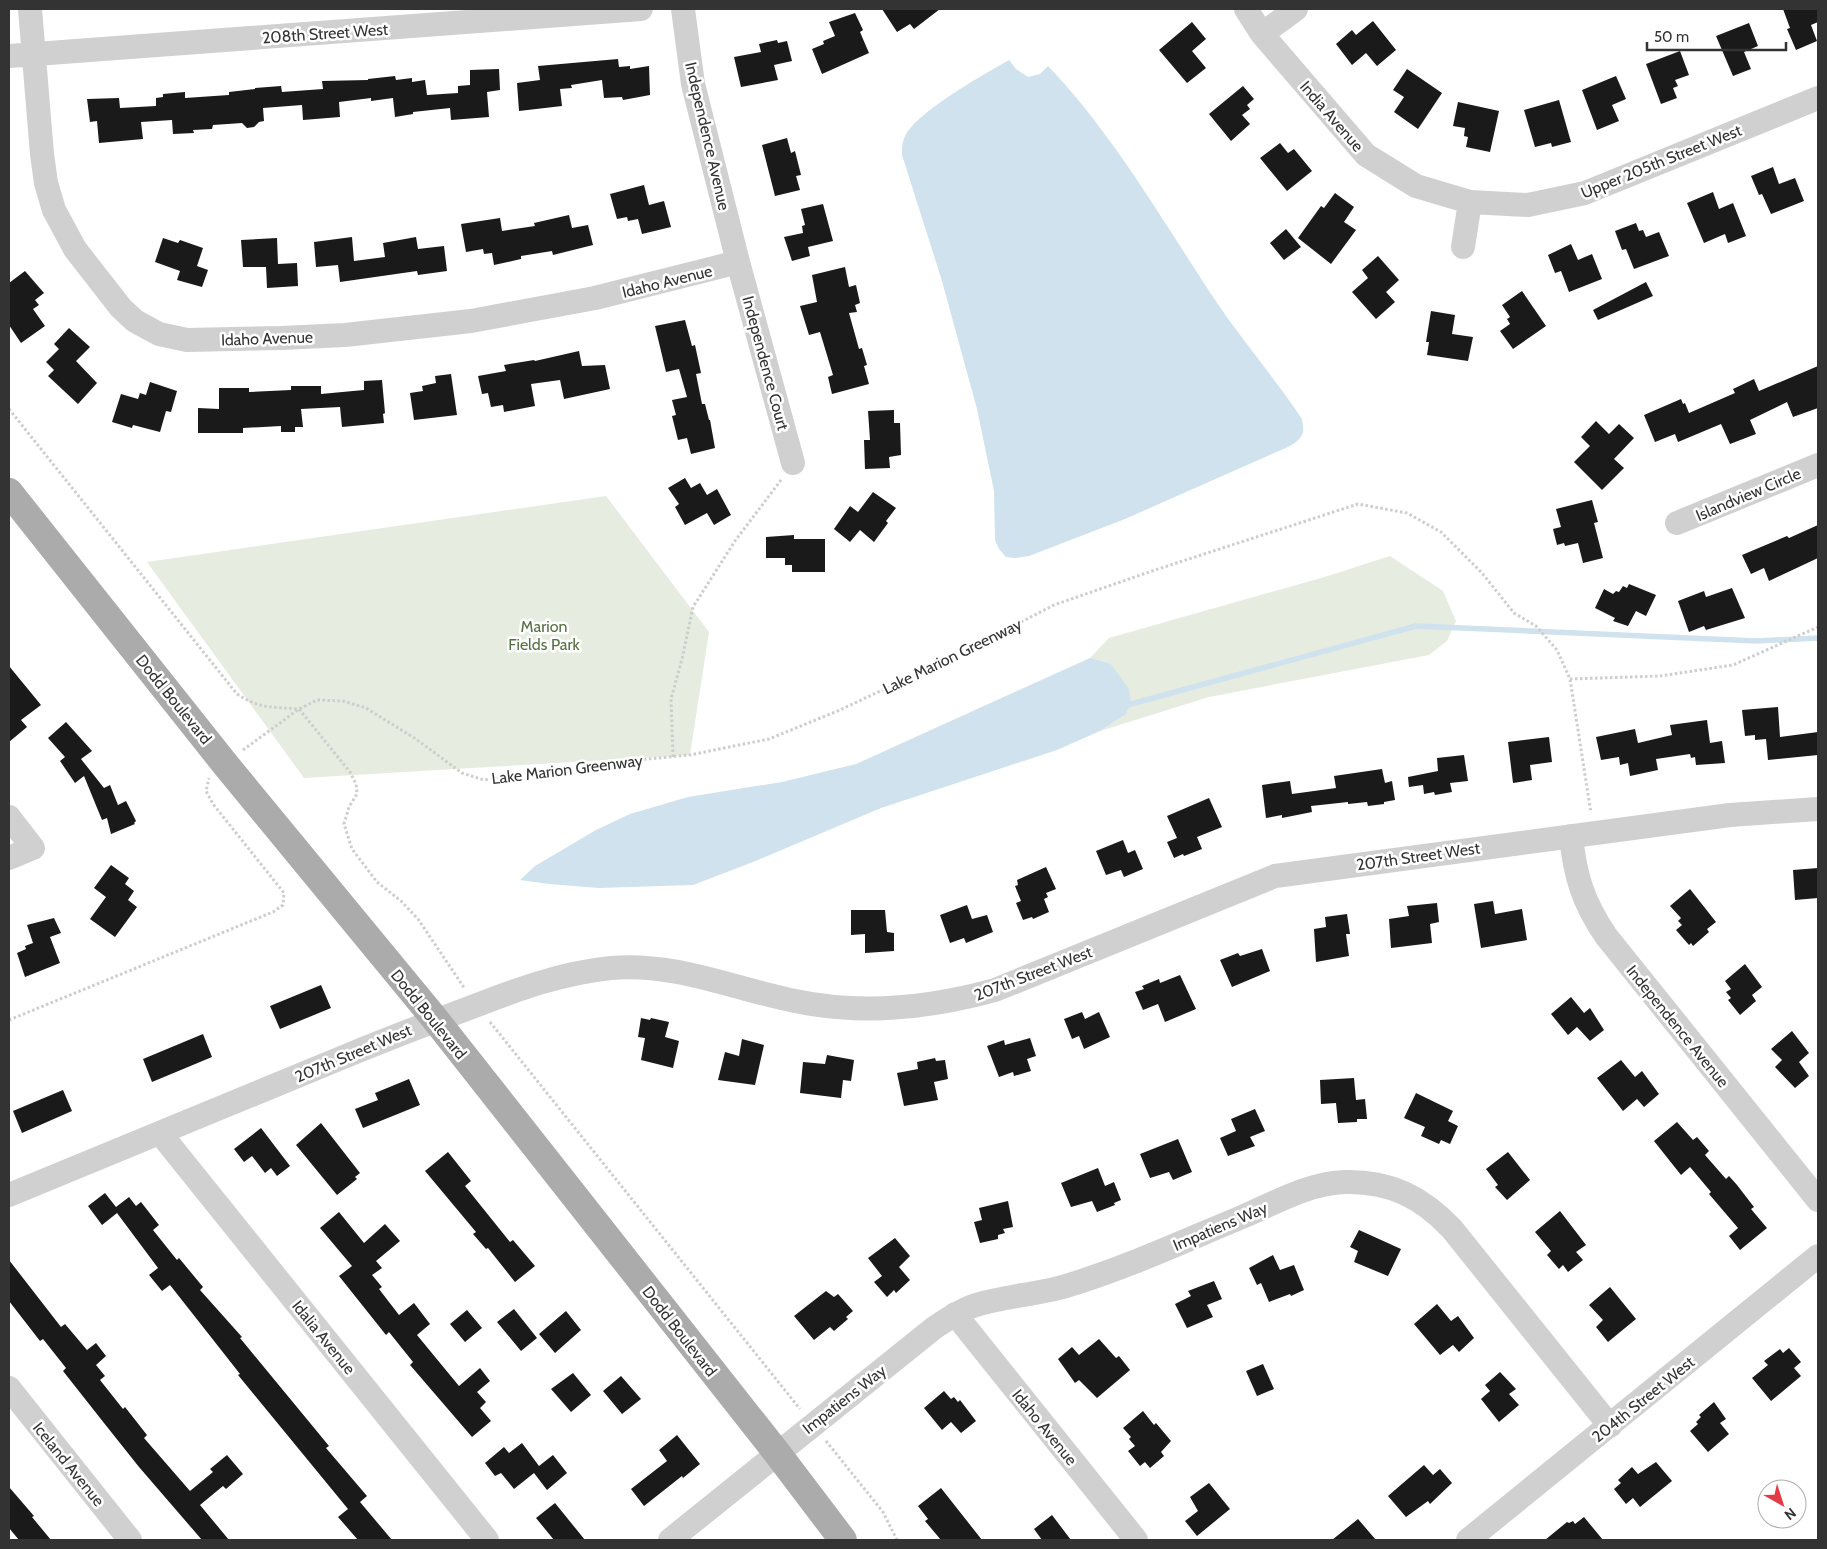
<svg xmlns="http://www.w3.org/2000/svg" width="1827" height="1549" viewBox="0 0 1827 1549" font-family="Cabin,sans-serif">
  <rect width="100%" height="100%" fill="#fff"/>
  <!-- green -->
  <path fill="#e6ecdf" d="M606,496L709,632L690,755L304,778L147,562Z
    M1390,556L1443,591L1456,621L1447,641L1429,655L1209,697L1100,731L1125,715L1110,663L1090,658L1109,638L1328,576Z"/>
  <!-- water -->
  <path fill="#cfe2ee" d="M1009,60L1016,69L1028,77L1040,74L1048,66C1113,134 1161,218 1213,297C1241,339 1274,377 1302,419C1302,422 1304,428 1303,432C1301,441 1289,447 1281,450L1125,519L1029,556L1015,558L1006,557L999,549L995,540L994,491L977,409L942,281L902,155C902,148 902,143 905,136C918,111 983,75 1009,60Z
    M1090,658L1110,663L1129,689L1131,703L1125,715L1100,731L1057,750L881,808L753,862L693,885L599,888L549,884L520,880L535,866L596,830L630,814L688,797L782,782L856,764Z"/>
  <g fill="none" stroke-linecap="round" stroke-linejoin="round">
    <!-- stream -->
    <path stroke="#cfe2ee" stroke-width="5.5" d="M1124,706L1416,626L1757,641L1818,638"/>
  </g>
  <!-- building -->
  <path fill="#1a1a1a" d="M882,9H940L914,29L910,24L897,32Z
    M1783,9H1818V22L1811,25L1817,41L1796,50L1787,29L1790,28Z
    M855,13L863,30L860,32L869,53L822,74L812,49L824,44L823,41L835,36L829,22Z
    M1373,21L1396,50L1377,66L1366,53L1352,65L1336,44L1352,30L1356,35Z
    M1192,22L1206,39L1192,51L1206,68L1187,83L1159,50Z
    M1749,23L1758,46L1744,52L1751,69L1733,76L1716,36Z
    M777,40L778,43L787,41L792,61L774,65L778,80L741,87L734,57L761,52L759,44Z
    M1680,51L1689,75L1675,80L1678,86L1673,88L1677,98L1661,104L1646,64Z
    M618,59L619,67L630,66V69L649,66L650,95L623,100L622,97L604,98L602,80L571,85L572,88L560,89L562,106L519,111L517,83L540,80L538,66Z
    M499,69L500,90L487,92L489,117L451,120L450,108L413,112V114L395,117L393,98L371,101V98L339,102L340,117L303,120L302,105L263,108L264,121L259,122L254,127L247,128L242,123L213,125L212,129L193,130L194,133L173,134L172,120L141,122L143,139L99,143L97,121L90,122L87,99L119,98L120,108L156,106V98L163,97V94L185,92V98L229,95V92L255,89V88L281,86L282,92L323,89L322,81L368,80V79L395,76L396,80L412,78V82L425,80L427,95L458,93V86L470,85V70Z
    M1407,69L1442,93L1418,129L1394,112L1404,97L1393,90Z
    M1616,76L1626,99L1612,105L1619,121L1597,130L1582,90Z
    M1243,86L1254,99L1247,105L1250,109L1242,115L1250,124L1231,141L1209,114Z
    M1559,100L1571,142L1552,147L1551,143L1535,147L1524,110Z
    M1458,102L1499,111L1490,152L1466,147L1468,137L1464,136L1465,128L1453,126Z
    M787,138L791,153L795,151L801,175L796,176L800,190L775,196L762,145Z
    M1280,143L1288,153L1294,149L1312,171L1287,191L1260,158Z
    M1773,167L1779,184L1795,178L1804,201L1771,214L1762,194L1759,195L1751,176Z
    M644,185L649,205L664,201L671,227L642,234L638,219L628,221L627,217L617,219L610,194Z
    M1713,192L1719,209L1733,203L1746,236L1728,243L1725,234L1704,243L1687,203Z
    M1335,193L1354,207L1344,222L1356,230L1331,264L1298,238L1321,206L1324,208Z
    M823,204L833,241L808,247L810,256L792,261L784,237L803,233L802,226L805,225L801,209Z
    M569,215L572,228L588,225L593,245L553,255L552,251L521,256V259L494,265L492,253L484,254L483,249L466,252L461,224L500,218L502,231L535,226L534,223Z
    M1636,223L1639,231L1643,230L1646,237L1659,232L1669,256L1634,269L1626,249L1622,250L1615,231Z
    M1286,229L1301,247L1284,260L1270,243Z
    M352,237L354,261L385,257L383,243L416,237L418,249L444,246L447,271L418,275L417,271L340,282L338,265L316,267L314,242Z
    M163,238L178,243L180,240L203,248L197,266L208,270L202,287L177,280L180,271L155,262Z
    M277,238L278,264L297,263L298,286L267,288L266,267H243L241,240Z
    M1571,244L1578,260L1592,254L1602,279L1569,292L1561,271L1555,273L1548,255Z
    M1378,256L1399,280L1386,292L1395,302L1376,319L1352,292L1368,278L1362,270Z
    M845,267L849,287L856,285L860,303L855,305L857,312L849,313L859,349L862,348L867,365L864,366L869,384L832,394L828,377L833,375L820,332L809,335L800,306L817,302L812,275Z
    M25,271L44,293L35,300L39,305L33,309L45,326L21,343L9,325V283Z
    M1646,282L1653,296L1598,320L1593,310Z
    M1522,291L1546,326L1513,349L1500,331L1510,324L1507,319L1510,317L1502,305Z
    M1431,311L1455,315L1452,334L1473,337L1468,361L1427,355L1429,342H1426Z
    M685,320L692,346L695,345L701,373L696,374L702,404H705L709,420H710L715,448L691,454L687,438L678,440L672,416L676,415L672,400L687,397L679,369L666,372L655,326Z
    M69,328L90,347L76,361L97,383L78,404L48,376L54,370L46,362L59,349L54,344Z
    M579,351L582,366L605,365L610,389L564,399L560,380L531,384L535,406L504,412L503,405L491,407L488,393L482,394L478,376L506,371L504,365L534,360L535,361Z
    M1818,366V408L1793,417L1787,402L1750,420L1756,434L1730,444L1721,424L1678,442L1675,434L1655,442L1644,415L1681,399L1683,404L1685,403L1689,413L1735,393L1733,389L1754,379L1759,391Z
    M451,374L457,415L414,420L410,393L423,391L422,386L436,383L435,376Z
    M382,380L385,413L383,414L384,423L342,427L340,407L301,409L303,427H295V432H281V426L243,428V433H198V408L219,409V388H249V392L291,390V386H321V394L364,390V381Z
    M150,382L177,391L171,412L166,411L160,432L133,425L132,428L112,422L121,394L138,399L140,393L146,395Z
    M894,410V423H900L901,455L889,457L890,468L865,469L864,440H870L868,411Z
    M1596,421L1609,434L1619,424L1634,438L1614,459L1624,468L1602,490L1574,462L1590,446L1581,437Z
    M685,478L691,488L700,483L707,495L717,489L731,515L714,525L707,513L685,525L675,507L679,504L668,488Z
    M873,492L896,508L886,521L888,523L874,542L860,530L850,542L834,529L850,506L858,512Z
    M1592,500L1598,522L1594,523L1603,558L1583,563L1578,543L1565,546L1564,543L1557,545L1553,529L1561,527L1556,509Z
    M1818,525V558L1769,581L1764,568L1751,574L1742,555L1787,536L1789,538Z
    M794,535V539H825V572H792V565H785V558H766V537Z
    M1629,584L1656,595L1646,616L1636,611L1628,626L1613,621L1615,618L1595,608L1604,589L1613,594L1616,591L1619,592L1623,586L1627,588Z
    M1732,588L1745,618L1706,630L1704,626L1689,632L1678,601L1704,591L1706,597Z
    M9,666L41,705L21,720L27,727L9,742Z
    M1778,707L1780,737L1818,732V755L1768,760L1766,739L1755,740V735L1745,736L1742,710Z
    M1707,720L1710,743L1722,741L1725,763L1696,765L1695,757L1691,758L1690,754L1656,759L1658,770L1630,776L1628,763L1620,765L1619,757L1601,760L1596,737L1635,729L1638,743L1672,735L1670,725Z
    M66,722L92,751L81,759L104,788L110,785L118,805L126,801L136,821L134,823L135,824L111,834L107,818L102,820L84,776L75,783L60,761L65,757L48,738Z
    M1549,737L1552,762L1530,765L1532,780L1513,783L1508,742Z
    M1464,755L1468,781L1450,783L1452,792L1435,795L1434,792L1424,794L1423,785L1409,787L1408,777L1438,771L1437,758Z
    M1382,769L1385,783L1392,781L1395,800L1384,802V804L1368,806L1367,802L1348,804V802L1311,806L1312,812L1282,818V815L1266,818L1262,785L1290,781L1292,794L1336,788L1334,776Z
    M1209,798L1222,827L1197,837L1202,849L1184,856L1183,854L1174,858L1167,842L1177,838L1167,816Z
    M1123,840L1128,853L1135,850L1143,869L1124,877L1121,870L1106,875L1096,851Z
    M111,865L129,878L125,884L134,891L128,900L137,907L115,937L90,919L106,897L94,888Z
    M1046,867L1056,889L1046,893L1048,897L1044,899L1049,912L1033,919L1032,917L1023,920L1016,903L1021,901L1015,886L1018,885L1017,880Z
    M1818,868V898L1795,900L1793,870Z
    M1690,889L1716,922L1707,929L1709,932L1693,946L1691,943L1689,945L1676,930L1682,925L1678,921L1681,918L1670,906Z
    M1493,901L1495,914L1522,909L1527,940L1481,948L1474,904Z
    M1437,903L1439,922L1430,924L1432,943L1391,948L1389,919L1409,916L1407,906Z
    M967,905L972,919L987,915L993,932L966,943L964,938L950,943L940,915Z
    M851,910H885L887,932L894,933V951L865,953V934L851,935Z
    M1347,914L1350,934H1346L1349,956L1316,962L1314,929L1326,927L1325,917Z
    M54,918L61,933L50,937L60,963L25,977L17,953L26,949L25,946L33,943L27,925Z
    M1262,949L1270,971L1232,987L1220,960L1238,953L1240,956Z
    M1745,964L1762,987L1752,995L1756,1001L1740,1015L1728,1000L1731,998L1726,992L1731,989L1725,981Z
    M1180,975L1196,1009L1165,1022L1158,1004L1143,1010L1135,992L1144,989L1142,986L1159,979L1160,983Z
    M321,985L331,1008L280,1029L270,1006Z
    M1571,997L1584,1013L1590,1008L1604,1030L1590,1041L1577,1027L1568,1035L1551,1014Z
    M1082,1012L1085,1019L1099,1012L1110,1037L1084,1049L1079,1036L1072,1039L1064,1019Z
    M641,1018L650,1020L651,1018L669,1022L665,1037L679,1041L673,1068L641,1060L645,1038L638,1037Z
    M1792,1031L1809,1053L1799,1062L1809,1076L1795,1088L1775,1067L1782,1060L1771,1049Z
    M203,1034L212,1057L152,1082L143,1059Z
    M1030,1038L1036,1056L1027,1059L1031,1071L1014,1076L1013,1072L999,1077L987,1046L1004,1040L1005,1045Z
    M742,1039L764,1045L755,1085L718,1080L725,1052L739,1056Z
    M827,1055L854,1060L851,1081L843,1080L841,1098L800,1093L803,1062L825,1064Z
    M935,1058L936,1061L945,1060L948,1079L934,1082L938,1100L904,1106L897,1073L918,1069L917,1062Z
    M1621,1060L1635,1077L1642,1071L1659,1094L1644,1107L1637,1099L1623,1111L1597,1078Z
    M1354,1078L1356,1100L1365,1099L1367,1119H1357V1122L1338,1123L1336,1103L1321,1104L1320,1080Z
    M409,1079L420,1105L363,1128L355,1109L378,1100L375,1093Z
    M63,1090L72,1111L22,1133L13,1111Z
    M1416,1093L1453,1111L1448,1121L1458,1126L1450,1144L1441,1140L1439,1144L1421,1136L1425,1127L1404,1118Z
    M1255,1109L1265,1131L1250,1137L1255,1146L1228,1156L1220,1138L1236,1131L1231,1119Z
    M1677,1122L1693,1140L1697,1137L1709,1151L1705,1155L1726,1179L1729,1176L1737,1185L1754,1207L1751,1209L1767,1228L1740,1250L1729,1236L1738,1228L1709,1194L1711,1192L1690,1167L1681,1175L1654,1141Z
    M321,1123L360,1173L355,1177L357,1179L337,1195L296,1145Z
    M261,1128L290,1166L277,1176L271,1168L265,1173L252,1156L244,1162L234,1149Z
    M1178,1139L1192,1172L1173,1180L1169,1172L1150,1178L1140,1154Z
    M448,1152L471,1181L465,1186L510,1242L513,1240L535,1266L515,1282L488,1248L486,1249L473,1234L476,1232L425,1171Z
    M1508,1152L1530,1180L1507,1200L1495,1187L1498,1185L1486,1169Z
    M1098,1168L1105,1186L1114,1182L1121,1200L1114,1203L1115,1205L1097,1212L1092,1201L1071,1207L1061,1183Z
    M105,1193L116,1207L129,1197L136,1206L141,1202L159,1225L153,1230L177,1260L179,1258L203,1287L200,1290L242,1337L240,1338L329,1446L326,1448L367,1496L360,1502L392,1540H358L338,1517L348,1509L238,1375L240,1374L170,1285L162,1291L149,1275L158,1268L117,1213L102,1225L88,1206Z
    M1008,1201L1013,1227L1003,1229L1005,1233L998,1235V1239L980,1243L974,1222L982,1220L979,1208Z
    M1560,1211L1586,1245L1576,1252L1583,1260L1568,1272L1563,1265L1559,1269L1547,1255L1551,1251L1535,1232Z
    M339,1212L364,1243L385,1224L400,1241L376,1261L382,1268L372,1275L382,1287L379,1289L399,1315L414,1303L430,1324L417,1335L459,1386L480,1368L490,1381L477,1392L486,1402L480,1408L491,1421L472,1437L410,1365L413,1362L389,1332L386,1335L339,1276L352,1266L320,1228Z
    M1359,1230L1401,1249L1388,1276L1354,1262L1358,1251L1350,1247Z
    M895,1238L910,1256L899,1267L910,1280L896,1293L894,1290L887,1297L874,1282L882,1276L868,1258Z
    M1273,1255L1280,1270L1294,1265L1304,1290L1291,1296L1290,1294L1269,1302L1261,1283L1257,1285L1249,1268Z
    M9,1260L61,1327L65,1324L87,1350L96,1343L106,1356L96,1365L105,1376L100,1380L123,1409L125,1407L147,1435L144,1438L190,1491L213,1472L210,1469L227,1455L243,1474L226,1489L223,1486L200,1505L229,1540H202L139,1467L104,1423L63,1371L66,1368L43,1339L40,1341L9,1301Z
    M1214,1281L1222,1299L1207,1305L1213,1317L1187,1328L1175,1304L1191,1296L1188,1291Z
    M1610,1287L1636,1319L1608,1342L1596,1327L1603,1320L1589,1305Z
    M826,1291L834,1297L838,1294L853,1311L846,1317L848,1319L834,1331L830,1327L814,1340L794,1316Z
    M1437,1304L1451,1321L1458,1316L1474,1338L1459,1352L1453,1345L1440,1355L1414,1324Z
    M514,1309L537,1338L521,1351L497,1322Z
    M467,1310L482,1328L465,1342L450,1324Z
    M566,1311L581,1330L555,1353L539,1334Z
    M1099,1339L1116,1358L1119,1356L1130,1370L1097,1398L1079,1380L1075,1383L1058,1359L1072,1347L1079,1355Z
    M1789,1348L1801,1362L1794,1368L1801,1376L1771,1401L1752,1378L1768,1365L1764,1361L1780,1349L1783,1353Z
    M1263,1364L1274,1389L1257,1396L1246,1371Z
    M1500,1372L1516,1389L1509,1394L1519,1405L1499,1422L1481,1399L1490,1391L1485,1385Z
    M573,1373L591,1395L571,1412L551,1389Z
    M621,1376L641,1399L622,1414L603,1391Z
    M944,1391L951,1399L954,1397L958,1402L960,1400L976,1421L961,1433L951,1422L942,1430L924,1408Z
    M1714,1402L1726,1419L1720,1423L1729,1434L1708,1452L1690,1431L1698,1424L1696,1422L1701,1417L1699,1415Z
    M1143,1411L1154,1425L1156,1423L1171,1441L1161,1452L1164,1456L1150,1468L1145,1462L1140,1466L1128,1451L1135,1446L1129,1439L1131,1437L1123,1428Z
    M677,1435L700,1464L683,1478L682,1476L644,1506L631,1489L667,1461L659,1450Z
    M522,1443L539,1466L553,1455L567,1473L547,1490L534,1473L514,1489L501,1473L495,1476L485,1463L504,1447L509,1453Z
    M1656,1462L1672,1481L1640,1507L1633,1498L1626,1504L1614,1489L1621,1483L1618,1480L1632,1467L1638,1474Z
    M1424,1465L1433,1475L1440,1469L1452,1483L1430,1504L1428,1501L1406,1517L1388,1496Z
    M1209,1483L1230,1509L1197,1536L1185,1521L1198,1511L1190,1497Z
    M9,1487L34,1516L32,1517L51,1540H19L9,1528Z
    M941,1488L982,1540H941L925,1521L928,1519L918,1506Z
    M555,1503L585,1540H554L536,1518Z
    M1052,1515L1071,1540H1042L1034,1529Z
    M1584,1517L1603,1540H1545L1567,1522L1569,1523L1573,1521L1575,1524Z
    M1358,1519L1376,1540H1332Z"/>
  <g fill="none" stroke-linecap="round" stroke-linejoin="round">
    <!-- path -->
    <path stroke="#cdcdcd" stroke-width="3" stroke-dasharray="2.5 2.5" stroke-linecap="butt" d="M9,409L237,694C259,709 274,707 299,709L350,772L356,784L357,794L349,807L344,824L352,849L377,882L401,901L418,919L465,989
      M1570,679L1660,676L1733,665L1818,627
      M243,750L299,709L317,700L343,701L366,708L416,739L462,773L484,780L584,765L690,755L769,739L840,710L965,651L1054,605L1152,571L1358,504L1407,513L1441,532L1482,573L1514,613L1536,626L1557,650L1570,679L1591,813
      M673,757L671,699L682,659L693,607L735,541L781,480
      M9,1020L273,912L283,905L284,893L213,804L206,791L209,778
      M490,1022L800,1409
      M826,1441L883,1512L897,1540"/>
    <!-- minor -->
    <path stroke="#d0d0d0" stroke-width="24" d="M30,9L42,154L46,183L54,210L75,249L121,308L135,321L159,334L187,340L281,338L345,335L471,321L595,298L738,262
      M683,9L693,84L738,262L793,463
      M1246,9L1262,34L1366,155L1416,186L1470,202L1528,205L1585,193L1818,98
      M1262,34L1296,9
      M9,56L641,9
      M1463,247L1470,202
      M1677,523L1818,465
      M9,817L33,848L9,858
      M1571,836C1575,876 1583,902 1606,936L1818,1200
      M160,1133L487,1540
      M9,1195C121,1149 233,1103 346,1056C387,1039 429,1023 472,1007C518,989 562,973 611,968C675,962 734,989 795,1001C862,1015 930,1008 995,990L1275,876L1730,815L1818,809
      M955,1314L1136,1540
      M9,1388L130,1540
      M670,1540L934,1328C946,1320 959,1311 973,1306C1003,1296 1036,1295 1066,1286C1126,1268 1184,1241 1242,1217C1275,1203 1309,1183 1345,1182C1390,1181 1422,1197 1452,1229L1610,1426
      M1468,1540L1818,1256"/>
    <!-- major -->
    <path stroke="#ababab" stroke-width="28" d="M9,492L225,764L435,1019L777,1453L843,1540"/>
  </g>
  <g text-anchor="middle" stroke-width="5" stroke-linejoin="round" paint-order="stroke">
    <!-- street labels -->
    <g font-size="16" fill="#333" stroke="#fff">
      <text transform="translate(325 33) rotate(-4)" y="6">208th Street West</text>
      <text transform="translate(1332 116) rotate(49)" y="6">India Avenue</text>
      <text transform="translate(708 136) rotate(77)" y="6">Independence Avenue</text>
      <text transform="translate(1661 161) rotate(-22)" y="6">Upper 205th Street West</text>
      <text transform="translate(667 281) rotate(-14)" y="6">Idaho Avenue</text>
      <text transform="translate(267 338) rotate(-2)" y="6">Idaho Avenue</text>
      <text transform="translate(766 363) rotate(75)" y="6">Independence Court</text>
      <text transform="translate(1748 494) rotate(-23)" y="6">Islandview Circle</text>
      <text transform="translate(952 656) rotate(-26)" y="6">Lake Marion Greenway</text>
      <text transform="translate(174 699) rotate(51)" y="6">Dodd Boulevard</text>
      <text transform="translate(567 769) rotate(-7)" y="6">Lake Marion Greenway</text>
      <text transform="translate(1418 856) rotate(-8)" y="6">207th Street West</text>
      <text transform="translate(1033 973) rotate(-21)" y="6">207th Street West</text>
      <text transform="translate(429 1014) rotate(51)" y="6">Dodd Boulevard</text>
      <text transform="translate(1678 1026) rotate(51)" y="6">Independence Avenue</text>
      <text transform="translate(353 1053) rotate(-23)" y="6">207th Street West</text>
      <text transform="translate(1220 1226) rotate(-23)" y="6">Impatiens Way</text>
      <text transform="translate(680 1331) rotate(52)" y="6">Dodd Boulevard</text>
      <text transform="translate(324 1337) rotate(51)" y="6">Idalia Avenue</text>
      <text transform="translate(844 1399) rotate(-38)" y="6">Impatiens Way</text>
      <text transform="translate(1643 1399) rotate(-39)" y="6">204th Street West</text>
      <text transform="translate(1045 1427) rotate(51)" y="6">Idaho Avenue</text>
      <text transform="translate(69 1464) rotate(51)" y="6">Iceland Avenue</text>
    </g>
    <!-- park labels -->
    <g font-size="16" fill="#56703f" stroke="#fff">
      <text x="544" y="632">Marion<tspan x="544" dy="18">Fields Park</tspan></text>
    </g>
  </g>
  <!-- border -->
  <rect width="1827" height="1549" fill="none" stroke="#333333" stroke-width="20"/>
  <!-- north arrow -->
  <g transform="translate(1782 1504) rotate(141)"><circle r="24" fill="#ffffff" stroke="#adadad"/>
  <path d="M0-4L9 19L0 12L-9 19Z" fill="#e63946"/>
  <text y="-8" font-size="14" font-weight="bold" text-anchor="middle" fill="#333333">N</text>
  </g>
  <!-- scale -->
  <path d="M1647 42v8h139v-8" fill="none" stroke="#333333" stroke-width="2.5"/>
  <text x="1654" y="42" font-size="15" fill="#333333" stroke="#ffffff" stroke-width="4" paint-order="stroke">50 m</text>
</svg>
